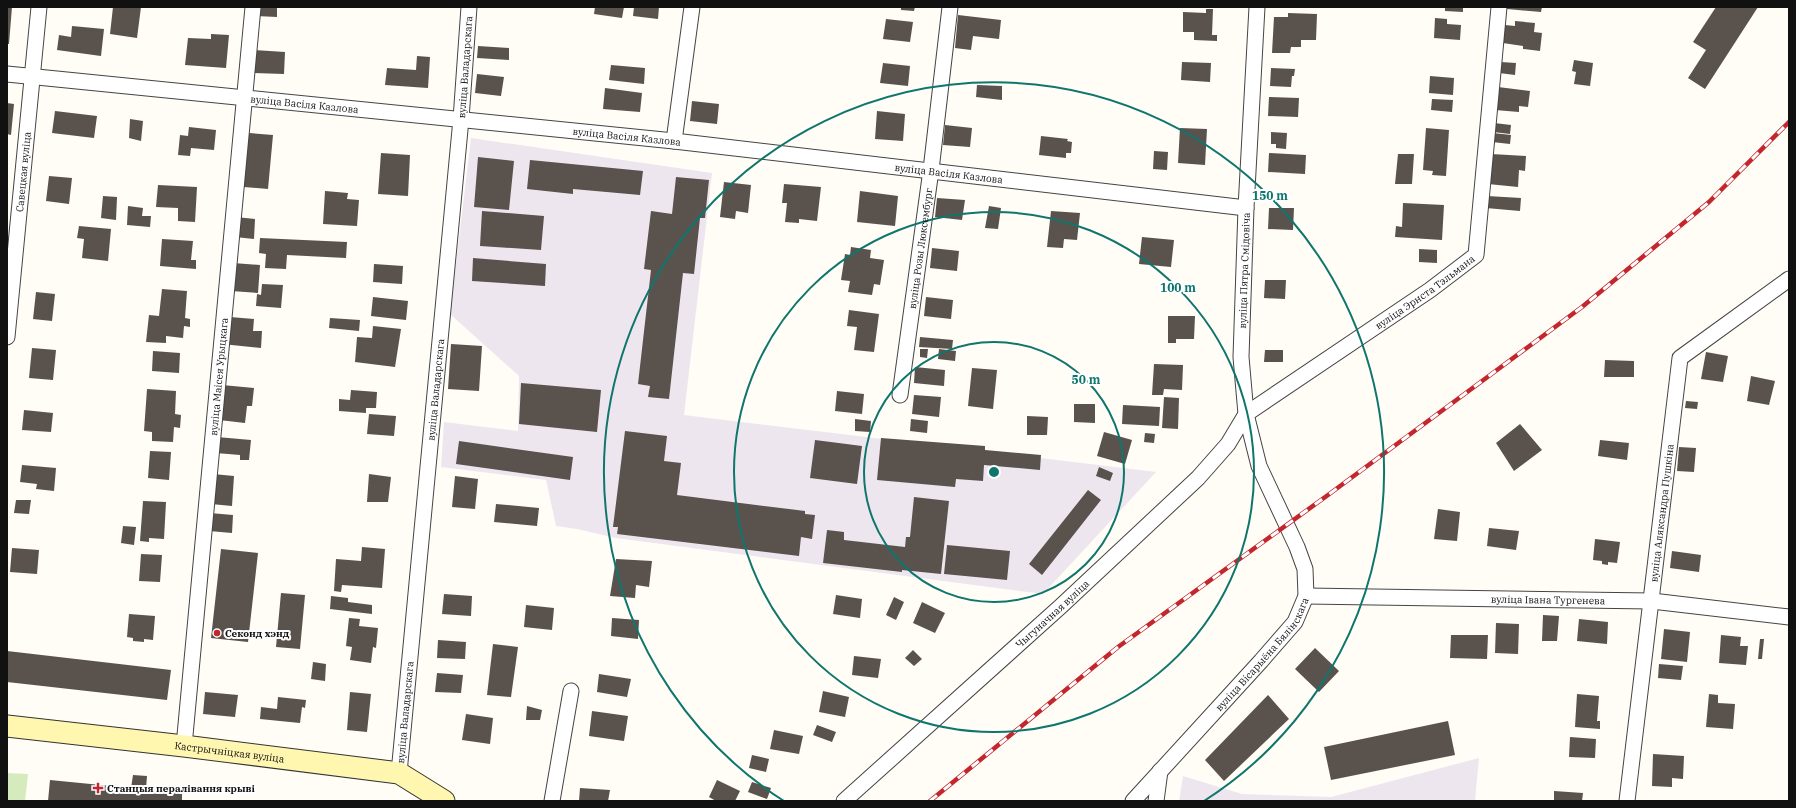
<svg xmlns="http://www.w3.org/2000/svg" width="1796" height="808" viewBox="0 0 1796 808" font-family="'IBM Plex Serif',serif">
  <rect width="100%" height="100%" fill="#fffdf5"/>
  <!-- industrial -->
  <path fill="#eee6ef" d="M471,138L712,173L684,415L1156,472L1043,594L616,538L577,529L556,526L546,480L441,467L444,422L518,431L519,376L450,314Z
    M1479,758L1475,801H1179L1183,776L1242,794L1331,797Z"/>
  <!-- green -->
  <path fill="#d5ebbd" d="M7,773L28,774L25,801H7Z"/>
  <!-- building -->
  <path fill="#5a524d" d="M7,7H12L9,44H7Z
    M113,7H141L137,38L110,34Z
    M256,7H277V17L256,16Z
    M595,7H624L622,18L594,14Z
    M634,7H659L658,19L633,16Z
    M901,7H915L914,11L901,10Z
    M1445,7H1463V12L1445,11Z
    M1507,7H1542L1541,12L1507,9Z
    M1716,7H1758L1705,89L1688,78L1706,50L1693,42Z
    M1206,9H1213L1212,35H1217V41L1194,40V32H1183V12L1206,13Z
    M1288,13L1317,14L1316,40H1301V47H1291L1290,53H1272L1274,17H1288Z
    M958,15L1001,20L999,39L973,36L971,50L955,48Z
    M1435,18L1447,19V24L1461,25L1460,40L1434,38Z
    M886,19L913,22L910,42L883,39Z
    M1515,21L1535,23L1534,32L1542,33L1540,51L1523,49V46L1503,43L1505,25L1515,26Z
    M72,26L104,29L101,56L57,50L59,35L71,37Z
    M211,34L229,35L226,68L185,65L188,38L211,39Z
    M478,46L509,48V60L477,58Z
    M253,50L285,52L284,74L252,73Z
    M417,56L430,57L428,88L385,85L387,68L416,70Z
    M1574,60L1593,63L1590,86L1574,84L1576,72L1572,71Z
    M1182,62L1211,63L1210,82L1181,80Z
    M1501,62L1516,63L1515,75L1499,73Z
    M883,63L910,66L908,86L880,83Z
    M611,65L645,68L644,84L609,80Z
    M1271,68L1295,69L1294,76H1292L1291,87L1270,86Z
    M477,74L504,77L501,96L475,93Z
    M1430,76L1454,78L1453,95L1429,93Z
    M977,85L1002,86V100L976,97Z
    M1498,87L1530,91L1528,107L1519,106V112L1495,110Z
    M605,88L642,93L640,112L603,109Z
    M1269,97L1299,98L1298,117L1268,116Z
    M1432,99L1453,100L1452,112L1431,110Z
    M692,101L719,104L717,124L690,121Z
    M7,103L14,104L11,135L7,134Z
    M55,111L97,116L94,138L52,133Z
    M877,111L905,114L903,141L875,139Z
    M130,119L143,121L141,141L129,138Z
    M1494,123L1511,125L1510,134L1493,132Z
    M945,125L972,128L970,147L943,145Z
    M189,127L216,130L214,150L191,148L190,156L178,155L180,135L188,136Z
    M1180,128L1207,129L1205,165L1178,163Z
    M1426,128L1449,130L1446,176L1432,175L1433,171L1423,170Z
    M1271,132L1287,133L1286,149L1276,148V144H1271Z
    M249,133L273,135L268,189L244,187Z
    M1493,133L1511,135L1510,144L1492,142Z
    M1041,136L1068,139L1067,141L1072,142L1071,153H1066V158L1039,155Z
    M1154,151L1168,152L1167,170L1153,169Z
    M381,153L410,155L408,196L378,194Z
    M1269,153L1306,155L1305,174L1268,172Z
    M1398,154H1414L1412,184H1395Z
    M1491,154L1526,156L1525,171L1519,170L1518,187L1488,184Z
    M478,157L514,161L509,210L474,207Z
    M530,160L643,171L640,195L573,189V194L527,189Z
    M49,176L72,178L69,204L46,201Z
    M676,177L709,180L705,218H700L694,274L683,273L669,399L648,397L650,386L638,384L651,270L644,269L651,211L672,214Z
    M724,182L751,185L748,213L736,211L735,219L720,217Z
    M784,184L821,187L817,221L799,219V223L785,222L787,203H782Z
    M158,185L197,187L195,222L178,221V208L156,207Z
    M325,191L348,193L347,199L359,200L357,226L323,224Z
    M860,191L898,196L895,226L857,222Z
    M103,196L117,197L116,220L101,218Z
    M1487,196L1521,198L1520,211L1486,208Z
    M937,198L965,200L962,220L935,217Z
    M1403,203L1444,205L1442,240L1395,237L1396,226L1402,227Z
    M128,206L143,208L142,216H151L150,227L127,225Z
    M989,206L1001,208L998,229L985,228Z
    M1269,208H1294L1293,230L1268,229Z
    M482,211L544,216L541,250L480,246Z
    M1051,211L1080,213L1077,240L1064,239L1063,248L1047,247Z
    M236,217L255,219L254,239L235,237Z
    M79,226L111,229L108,261L82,258L84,239L77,238Z
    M1142,237L1174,240L1171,267L1139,264Z
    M260,238L347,242L346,258L287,255L286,269L265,268L266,254L259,253Z
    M162,239L193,241L191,260H196V269L160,266Z
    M851,247L871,250L870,258L884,260L880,285L874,284L872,295L848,292L850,281L841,280L845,254L850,255Z
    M932,248L959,251L957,271L930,268Z
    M1419,249L1437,250V263L1419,262Z
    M473,258L546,264L545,286L472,281Z
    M233,263L260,265L258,293L231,291Z
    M374,264L403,266L402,284L373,282Z
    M1265,280H1286L1285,299L1264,298Z
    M262,284L283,285L281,308L256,306L257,294L261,295Z
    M162,289L187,291L185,318L190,319V327L184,326L183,338L166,336V343L146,342L149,315L159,316Z
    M36,292L55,294L52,321L33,319Z
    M373,297L408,301L406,320L371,316Z
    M926,297L953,300L951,319L924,316Z
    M849,310L879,314L874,352L854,350L857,327L847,326Z
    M1168,316H1195L1194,339H1176V343H1168Z
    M230,317L254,319L253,331H262L261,348L222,344Z
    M330,318L360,320L359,331L329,328Z
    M373,326L401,329L395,367L355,362L357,337L372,338Z
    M920,337L953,340L952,349L919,347Z
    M451,344L482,346L479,391L448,389Z
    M32,348L56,350L53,380L29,378Z
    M920,349H928L927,358L920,357Z
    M939,349L956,351L955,361L938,359Z
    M1265,350H1283V362H1264Z
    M153,351L180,353L179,373L152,371Z
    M1706,352L1728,356L1723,382L1701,379Z
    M1605,360L1634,361V377H1604Z
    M1154,364L1183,365L1182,390L1164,389L1163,395H1152Z
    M915,367L945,370L944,386L914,383Z
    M972,368L997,370L993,409L968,406Z
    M1751,376L1775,381L1769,405L1747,401Z
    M521,383L601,390L597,432L519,424Z
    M222,385L254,388L252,406H247L245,423L219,420Z
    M147,389L176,391L175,414L181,415L180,428L174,427L173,442L152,441V432L144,431Z
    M351,390L377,392L376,408H366V413L339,411V399L350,400Z
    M837,391L864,394L862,414L835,411Z
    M914,395L941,397L939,417L912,414Z
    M1164,397L1179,398L1178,429L1162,428Z
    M1686,401L1698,402L1697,409L1685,408Z
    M1074,404H1095V423L1074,422Z
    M1123,405L1160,407L1159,426L1122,424Z
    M24,410L53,413L51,432L22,430Z
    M369,414L396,416L394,436L367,434Z
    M1027,416L1048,417L1047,435H1027Z
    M855,419L871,421L870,432L855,431Z
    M911,419L928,421L927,433L910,431Z
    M1520,424L1542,450L1514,471L1496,443Z
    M625,431L667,436L664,461L681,463L677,495L805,511V514L815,515L812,539L801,537L799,556L617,534L618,527H613Z
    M1104,432L1132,440L1125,464L1097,456Z
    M1145,433L1155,434L1154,443L1144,442Z
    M217,437L251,440L249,460H240V455L216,453Z
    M881,438L985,446V450L1041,455L1040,470L984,465L983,481L956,479L955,487L877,480Z
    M815,440L862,446L857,484L810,478Z
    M1600,440L1629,443L1627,460L1598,456Z
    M459,441L573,457L570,480L456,464Z
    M1679,447L1696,448L1694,472L1677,471Z
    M150,451L171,452L169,480L148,478Z
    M22,465L56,468L54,491L36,489L37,484L20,482Z
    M1099,467L1113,473L1110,481L1096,476Z
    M213,474L234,476L232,506L211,504Z
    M369,474L391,477L388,502H367Z
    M455,476L478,479L475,509L452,507Z
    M1088,490L1101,500L1042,575L1029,564Z
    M914,497L949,501L941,574L902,570V572L823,563L827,530L844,532V540L905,547L906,537H910Z
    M16,500H31L29,514L14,513Z
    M143,501L166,502L164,539L149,538V542L140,541Z
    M496,504L539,508L537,526L494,522Z
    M1438,509L1460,512L1457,541L1434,539Z
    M210,513L233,515L232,533L209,531Z
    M123,526L136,527L134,545L121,543Z
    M1489,528L1519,531L1516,550L1487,546Z
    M1595,539L1620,542L1617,563L1608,562V565L1602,564V561L1593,560Z
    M947,545L1010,551L1007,580L944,574Z
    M362,547L385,549L382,588L342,585L341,592L334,591L336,559L361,561Z
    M12,548L39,550L37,574L10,572Z
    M221,549L258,553L248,642L211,638Z
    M1672,551L1701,555L1699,572L1670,568Z
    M141,554L162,555L160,582L139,581Z
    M616,559L652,561L649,587L636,585L635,598L610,596Z
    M281,593L305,595L300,649L276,647Z
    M444,594L472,596L471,616L442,614Z
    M836,595L862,599L860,618L833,614Z
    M331,596L348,598V602L372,605V614L330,609Z
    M894,597L904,602L896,620L886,615Z
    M922,602L945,613L935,633L913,623Z
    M526,605L554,608L552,630L524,627Z
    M129,614L155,616L153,640L144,639V642L133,641V638L127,637Z
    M1543,615L1559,616L1557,641H1542Z
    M349,618L360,619L359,626L378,628L376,648L373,647L371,663L350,660L352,647L346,646Z
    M612,618L639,620L638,639L611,636Z
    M1579,619L1608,622L1607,644L1577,641Z
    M1496,623L1519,624L1518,654L1495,653Z
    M1664,629L1690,632L1687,662L1661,659Z
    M1451,635H1488L1487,659L1450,658Z
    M1721,635L1741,637L1740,646H1748L1746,665L1719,663Z
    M1760,639H1764L1762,659H1758Z
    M438,640L466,642L465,659L437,658Z
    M493,644L518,647L511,697L487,695Z
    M1315,648L1339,671L1319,692L1295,669Z
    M913,650L922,659L914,666L905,658Z
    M7,651L171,670L167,700L7,682Z
    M854,656L881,659L878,678L852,675Z
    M313,662L326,664L325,681L311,679Z
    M1659,664L1683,666L1681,680L1658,678Z
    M437,673L463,675L461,693L435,692Z
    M599,674L631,679L627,697L597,692Z
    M823,691L849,697L845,717L819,712Z
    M205,692L238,695L235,717L203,714Z
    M350,692L371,694L367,732L347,730Z
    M1577,694L1599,696L1597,721H1600V729L1575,727Z
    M1709,694L1718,695V703L1735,704L1733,729L1706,727Z
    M1268,695L1289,719L1224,781L1205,760Z
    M278,697L306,700L305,708L302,707L300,723L260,719L261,707L277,709Z
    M527,706L542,710L540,720H526Z
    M592,711L628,716L624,741L589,736Z
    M466,714L493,718L490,744L462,740Z
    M1448,721L1455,755L1331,780L1324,747Z
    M817,725L836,732L832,742L813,735Z
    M774,730L803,736L799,754L770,749Z
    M1570,737L1596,739L1595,758L1569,757Z
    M1653,754L1684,756L1683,779L1672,778V787L1652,786Z
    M752,755L769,759L766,772L749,768Z
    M133,775L147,776L146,789L182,793V801H48L50,780L131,788Z
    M717,780L740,791L735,801H716L709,797Z
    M752,782L771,788L767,799L748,792Z
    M580,788L610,790L608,801H579Z
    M1554,791L1583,793L1582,801H1554Z"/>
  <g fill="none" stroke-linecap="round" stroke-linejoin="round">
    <!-- street casing -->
    <g stroke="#444" stroke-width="17">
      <g id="street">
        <path id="s1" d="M7,74L674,141L1246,208"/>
        <path d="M674,141L692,7"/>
        <path id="s2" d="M7,337L39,7"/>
        <path id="s3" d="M900,395L931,170L950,7"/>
        <path id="s4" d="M1306,596L1652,601L1789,617"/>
        <path id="s5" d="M184,746L253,7"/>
        <path id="s6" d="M399,773L461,119L469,7"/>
        <path d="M552,801L571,691"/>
        <path id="s7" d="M844,801L1060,607L1198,478L1228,444L1246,414L1430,290L1476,255L1499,7"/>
        <path id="s8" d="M1133,801L1261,661L1295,622L1306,596L1305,569L1297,547L1259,466L1246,414L1241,357L1246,208L1257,7"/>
        <path d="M1156,801L1160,771"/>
        <path id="s9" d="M1627,801L1680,358L1789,279"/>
      </g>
    </g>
    <!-- secondary casing -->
    <g stroke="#333" stroke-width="23">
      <g id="secondary">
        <path id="s10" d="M7,726L184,746L399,773L444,801"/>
      </g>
    </g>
    <!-- street -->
    <use href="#street" stroke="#fff" stroke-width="15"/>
    <!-- secondary -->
    <use href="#secondary" stroke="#fff6b0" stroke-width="21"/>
    <!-- rail casing -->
    <g stroke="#c4262e" stroke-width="4.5">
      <path id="rail" d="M930,801L1118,647L1328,495L1582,307L1709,202L1789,122"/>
    </g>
    <!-- rail -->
    <use href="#rail" stroke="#fff" stroke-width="3" stroke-dasharray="9" stroke-linecap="butt"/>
  </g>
  <!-- distance rings -->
  <g fill="none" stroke="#0f766e" stroke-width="2">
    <circle cx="994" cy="472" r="130"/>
    <circle cx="994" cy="472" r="260"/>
    <path d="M784 801A390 390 0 1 1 1204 801"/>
  </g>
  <!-- markers -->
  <g fill="#c4262e" stroke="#fff" stroke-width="1.5">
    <circle cx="217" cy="633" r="4"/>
    <path d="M96 782h4v4h4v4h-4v4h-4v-4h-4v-4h4z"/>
  </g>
  <g text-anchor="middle" stroke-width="4" stroke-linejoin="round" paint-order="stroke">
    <!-- street labels -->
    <g font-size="10" fill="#111" stroke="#fff">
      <text dy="4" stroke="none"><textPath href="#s6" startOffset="709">вуліца Валадарскага</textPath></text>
      <text dy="4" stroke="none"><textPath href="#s1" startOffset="299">вуліца Васіля Казлова</textPath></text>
      <text dy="4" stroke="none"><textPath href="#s1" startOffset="623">вуліца Васіля Казлова</textPath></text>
      <text dy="4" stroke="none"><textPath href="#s2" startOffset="166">Савецкая вуліца</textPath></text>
      <text dy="4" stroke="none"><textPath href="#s1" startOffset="947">вуліца Васіля Казлова</textPath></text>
      <text dy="4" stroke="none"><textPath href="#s3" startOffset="148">вуліца Розы Люксембург</textPath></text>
      <text dy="4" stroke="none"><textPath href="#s8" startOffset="607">вуліца Пятра Смідовіча</textPath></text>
      <text dy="4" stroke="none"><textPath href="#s7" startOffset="776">вуліца Эрнста Тэльмана</textPath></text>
      <text dy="4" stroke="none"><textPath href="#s5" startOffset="371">вуліца Маісея Урыцкага</textPath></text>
      <text dy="4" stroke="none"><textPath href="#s6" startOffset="385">вуліца Валадарскага</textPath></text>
      <text dy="4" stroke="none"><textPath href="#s9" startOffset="290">вуліца Аляксандра Пушкіна</textPath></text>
      <text dy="4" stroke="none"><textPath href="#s4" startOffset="242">вуліца Івана Тургенева</textPath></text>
      <text dy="4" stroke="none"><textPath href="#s7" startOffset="280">Чыгуначная вуліца</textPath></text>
      <text dy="4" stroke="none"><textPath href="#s8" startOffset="196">вуліца Вісарыёна Бялінскага</textPath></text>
      <text dy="4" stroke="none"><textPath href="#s6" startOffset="61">вуліца Валадарскага</textPath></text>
      <text dy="4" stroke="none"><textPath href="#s10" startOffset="224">Кастрычніцкая вуліца</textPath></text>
    </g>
    <!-- poi labels -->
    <g font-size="10" font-weight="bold" fill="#111" stroke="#fff" text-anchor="start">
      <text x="225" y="637">Секонд хэнд</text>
      <text x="107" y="792">Станцыя пералівання крыві</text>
    </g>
  </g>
  <circle cx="994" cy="472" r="6" fill="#0f766e" stroke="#fff" stroke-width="2"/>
  <g font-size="12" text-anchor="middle" font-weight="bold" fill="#0f766e" stroke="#fff" stroke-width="4" stroke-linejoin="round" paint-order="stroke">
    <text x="1270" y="200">150 m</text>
    <text x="1178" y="292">100 m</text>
    <text x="1086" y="384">50 m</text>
  </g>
  <!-- border -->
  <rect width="1796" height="808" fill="none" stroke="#111111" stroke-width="16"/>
</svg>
